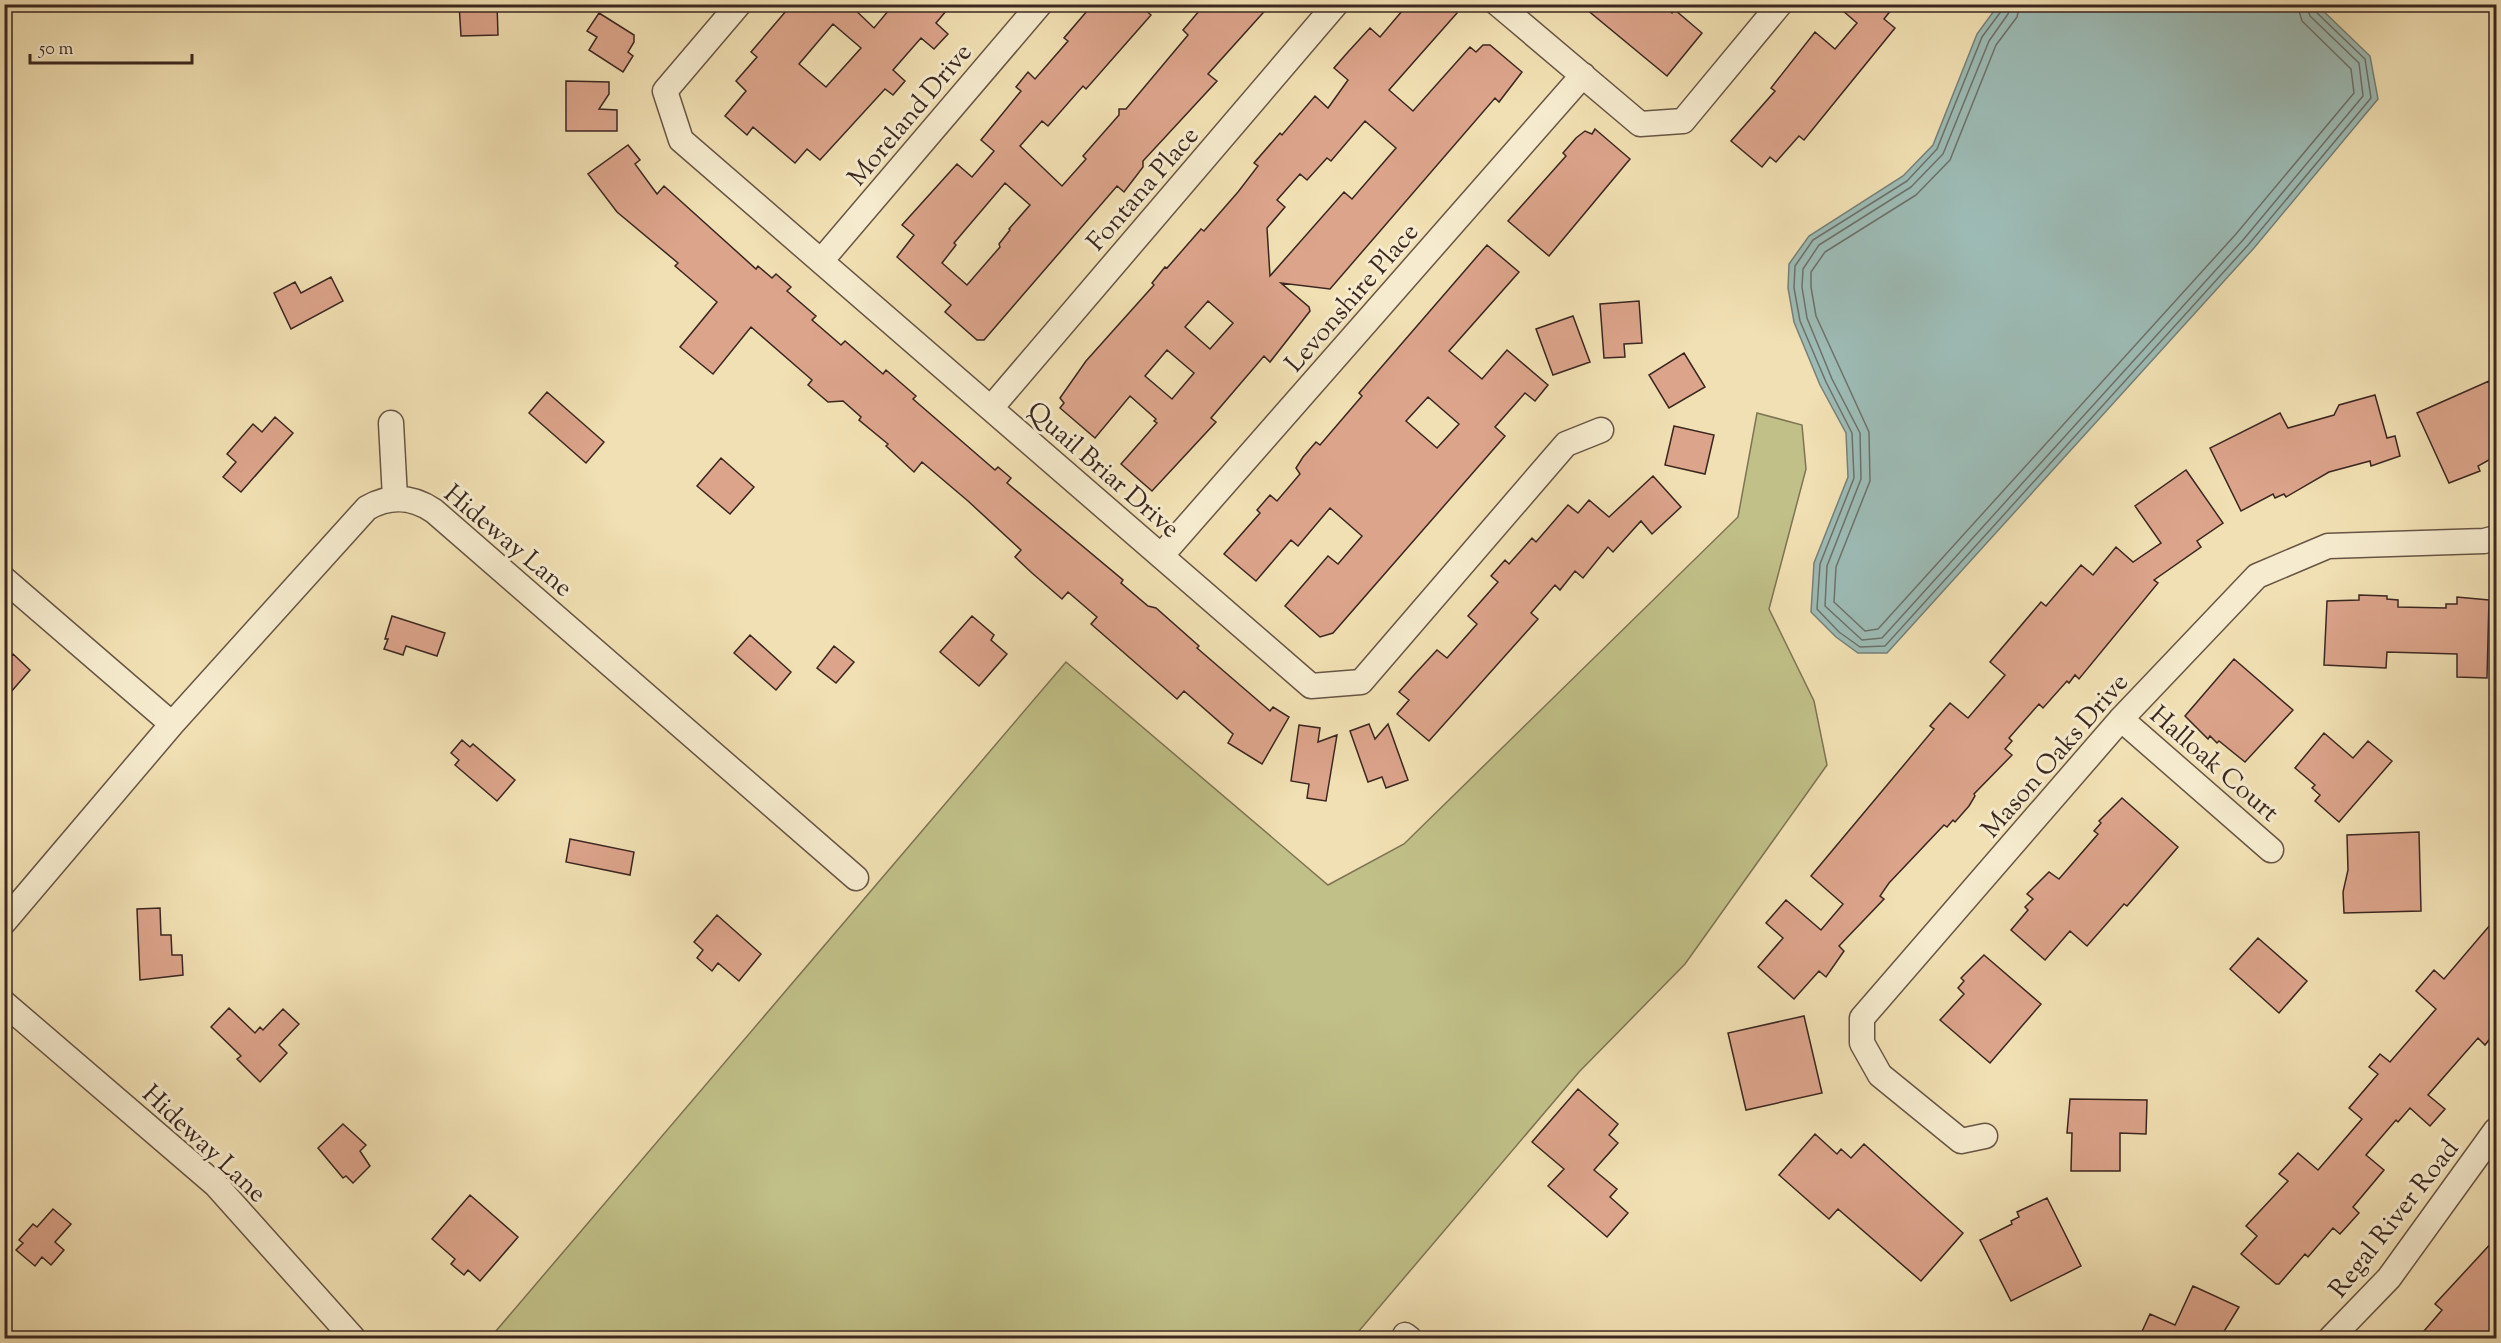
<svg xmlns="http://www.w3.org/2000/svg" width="2501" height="1343" viewBox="0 0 2501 1343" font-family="'Sorts Mill Goudy',serif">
  <rect width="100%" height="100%" fill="#f1e0b3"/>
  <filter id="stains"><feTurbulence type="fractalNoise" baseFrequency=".00333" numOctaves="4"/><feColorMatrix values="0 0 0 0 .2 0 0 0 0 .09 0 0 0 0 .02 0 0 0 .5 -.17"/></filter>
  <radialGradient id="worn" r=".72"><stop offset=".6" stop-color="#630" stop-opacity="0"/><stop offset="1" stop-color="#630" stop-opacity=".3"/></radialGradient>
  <!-- green -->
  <path fill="#c1c088" stroke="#7e7454" stroke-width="1.5" d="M1757,413L1802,425L1806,469L1769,609L1814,701L1827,765L1685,964L1579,1072L1353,1338H490L1066,662L1328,885L1404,844L1738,517Z"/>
  <!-- water -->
  <path fill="#9dbbb5" stroke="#768079" stroke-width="1.5" d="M1999,4L2317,5L2370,56L2378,99L2254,248L1887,653H1858L1836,637L1811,612L1814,563L1848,477L1846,433L1820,385L1794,322L1788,288L1789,264L1809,236L1903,176L1933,145L1977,34Z"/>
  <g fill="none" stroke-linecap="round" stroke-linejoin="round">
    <!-- shore -->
    <path stroke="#6c716a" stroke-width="1.5" d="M2003,4L2002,10L1982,37L1937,149L1907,181L1813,240L1795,266L1794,288L1800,321L1826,382L1852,433L1854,478L1820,564L1817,609L1839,632L1860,647L1885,646L2249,244L2371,98L2365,59L2315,11L2313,4
      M2011,4L2008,14L1989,41L1943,154L1911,187L1819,245L1803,269L1802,287L1807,318L1832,379L1860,433L1861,479L1827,566L1825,606L1862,640L1882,638L2243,240L2363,96L2359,63L2310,16L2306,4
      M2020,4L2017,17L1996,45L1950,160L1916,195L1825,252L1811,272V287L1816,316L1869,432L1870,481L1836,567L1834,602L1865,631L1878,629L2236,234L2354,93L2351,69L2302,21L2297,4"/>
  </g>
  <!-- building -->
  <path fill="#dca48b" stroke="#3b2720" stroke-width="1.5" fill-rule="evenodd" d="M459,4H497L498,35L461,36Z
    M792,4H849L874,28L894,4H952L936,23L948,34L934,49L921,38L893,70L905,81L893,95L885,89L820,160L807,149L795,163L753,127L747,135L725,116L746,91L736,81L757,57L751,52ZM833,24L861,48L826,87L799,64Z
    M1093,4H1139L1151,15L1086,89L1083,86L1048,126L1042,121L1020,146L1062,186L1086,159L1083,156L1119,115V109H1126L1188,35L1183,30L1205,4H1271L1208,74L1217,81L1143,161V167L1124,192L1117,186L984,340H977L945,312L951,305L897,257L914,235L902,225L957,164L972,177L994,151L981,140L1021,91L1016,87L1028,72L1035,79L1068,41L1064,38ZM1005,183L1030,205L1009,229L1010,230L999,244L1000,247L967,285L942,263L956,245L954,243Z
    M1408,4H1448L1457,13L1389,90L1413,111L1470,47L1476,52L1483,45H1490L1522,72L1499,102L1495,98L1330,289L1281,283L1309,307L1310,311L1270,362L1264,356L1211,418L1216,422L1152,491L1121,464L1157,423L1154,421L1156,419L1130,396L1095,438L1060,408L1064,403L1060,398L1086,361L1154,285L1152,283L1165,267L1167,268L1201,229L1204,231L1238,192L1258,166L1254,163L1280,133L1282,135L1315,96L1328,108L1348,80L1334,68L1348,52L1370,28L1380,37ZM1365,121L1396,148L1352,199L1344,192L1270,276L1267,228L1285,207L1277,200L1300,174L1307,180L1327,158L1331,161ZM1208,301L1233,323L1210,349L1185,327ZM1167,350L1194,373L1172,399L1145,376Z
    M1580,4H1662L1672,13L1675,10L1702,33L1667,76Z
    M1835,4H1896L1884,19L1895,28L1804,140L1799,136L1776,162L1770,157L1762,167L1731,141L1775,91L1771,88L1815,32L1835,49L1857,23Z
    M599,13L634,35V42L628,52L633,56L623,72L589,50L597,37L587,31Z
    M566,81L609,82V94L599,109L617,110V131H566Z
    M1595,129L1630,159L1549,256L1508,221L1566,156L1563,153L1576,138L1585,131L1592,134Z
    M628,145L640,160L635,164L657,194L664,186L756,269L758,266L772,278L776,274L791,287L787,291L816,316L812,320L841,345L845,341L883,374L886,370L916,396L913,399L995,470L998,467L1011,478L1007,483L1123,580L1121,583L1148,606L1156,608L1199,646L1197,648L1270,711L1273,707L1289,717L1262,764L1228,743L1233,734L1184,691L1177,699L1091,624L1097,617L1068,592L1062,599L1032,573L1015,557L1021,550L968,501L922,462L914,472L886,446L888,444L859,420L861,417L843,401L828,402L808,385L812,380L751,327L713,374L680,347L717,302L675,266L678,263L617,212L588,174Z
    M1487,245L1519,272L1449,351L1482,379L1507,350L1548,385L1535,401L1525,393L1495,427L1505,436L1333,633L1320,637L1285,606L1328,556L1338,564L1362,536L1330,508L1298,546L1291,540L1256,581L1224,554L1260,513L1257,510L1270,495L1277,501L1300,474L1296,468L1303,457L1316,442L1320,445L1362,396L1359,393ZM1428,397L1459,424L1437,448L1406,421Z
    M331,277L343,301L291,329L274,293L295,282L301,293Z
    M1639,301L1642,343L1624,344L1625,357L1604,358L1600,304Z
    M1573,316L1590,362L1553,375L1536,329Z
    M1684,353L1705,387L1669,408L1649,375Z
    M2489,381L2496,398V456L2478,466L2480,471L2449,483L2417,413Z
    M547,392L604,442L586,463L529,413Z
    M2375,395L2387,438L2395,436L2400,456L2371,466L2370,461L2329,472L2286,497L2284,494L2275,498L2273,494L2241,511L2210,448L2280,413L2288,428L2334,415L2339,405Z
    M275,417L293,433L241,492L223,477L236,462L227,454L253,424L262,432Z
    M1674,426L1714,435L1705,474L1665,465Z
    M721,458L754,487L730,514L697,486Z
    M2186,470L2223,523L2197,541L2201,547L2154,580L2158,583L2079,679L2075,675L2069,683L2067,681L2043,708L2039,704L2009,738L2012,741L2005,749L2012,755L1974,794L1975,796L1969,806L1955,822L1953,820L1947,827L1944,825L1889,883L1880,896L1884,899L1839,946L1844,951L1826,977L1819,971L1794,999L1758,967L1783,938L1766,923L1786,900L1821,930L1843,904L1811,876L1934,729L1930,726L1950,703L1968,718L2005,675L1990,662L2041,602L2046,606L2081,565L2093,575L2116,547L2133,562L2161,543L2135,506Z
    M1653,476L1681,507L1652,534L1641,521L1613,552L1608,547L1583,578L1575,571L1560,590L1555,585L1531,613L1538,619L1429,741L1397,714L1409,700L1399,692L1413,676L1437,650L1447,658L1477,624L1468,616L1498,582L1491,576L1505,560L1509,564L1532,538L1536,542L1568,505L1578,513L1589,500L1609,517Z
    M2359,595L2387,596V599L2398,600V607L2446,608V604H2457V597L2489,600L2487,678L2457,677V654L2387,652L2386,668L2324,665L2327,601L2359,600Z
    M392,616L445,633L437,656L406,646L403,655L384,649L388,639H385Z
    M972,616L994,635L991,640L1007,654L979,686L940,652Z
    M750,635L791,672L776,690L734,653Z
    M834,646L854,662L836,683L817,668Z
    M13,654L30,670L4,700V664Z
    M2234,659L2293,710L2245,762L2219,741L2217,743L2210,736L2208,739L2185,716Z
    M1369,724L1375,739L1388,724L1408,780L1386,788L1382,777L1368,782L1350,731Z
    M1299,725L1320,728L1318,742L1337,735L1326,801L1307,798L1309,784L1291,781Z
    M2324,733L2353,758L2368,741L2392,761L2339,822L2315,801L2320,795L2312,788L2315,785L2295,768Z
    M462,740L470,747L473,744L515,780L497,801L455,765L459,760L451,753Z
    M2122,798L2178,847L2127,906L2124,904L2087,946L2070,931L2045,960L2011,930L2028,910L2025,907L2033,899L2027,894L2049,872L2059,879L2098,834L2094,831L2101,823L2099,821Z
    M2419,832L2421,911L2344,913L2343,892L2348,870L2347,835Z
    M570,839L634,852L630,875L566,862Z
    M160,908L161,935H171L172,955H182L183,975L140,980L137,909Z
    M717,915L761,954L739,981L718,963L712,971L697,958L703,950L694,942Z
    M2496,918V1031L2485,1045L2478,1038L2428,1095L2445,1109L2430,1126L2410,1108L2398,1122L2396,1120L2366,1155L2384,1170L2353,1207L2359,1213L2340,1234L2333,1228L2308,1257L2305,1254L2279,1284H2276L2241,1254L2257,1236L2246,1226L2288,1181L2279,1174L2298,1153L2318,1170L2362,1119L2349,1108L2378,1074L2369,1067L2380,1054L2390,1062L2436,1009L2416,991L2434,970L2444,979Z
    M2258,938L2307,981L2279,1013L2230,969Z
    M1984,955L2041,1004L1990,1063L1940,1020L1964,994L1958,988L1964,981L1961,978Z
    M229,1008L255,1033L260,1027L263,1030L283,1009L299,1024L279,1045L287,1053L260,1082L237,1059L241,1056L211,1027Z
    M1804,1016L1822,1093L1746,1110L1728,1033Z
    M1578,1089L1618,1124L1609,1135L1618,1143L1594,1170L1617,1189L1610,1197L1628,1213L1607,1237L1548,1186L1564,1169L1532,1142Z
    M2070,1099L2147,1100L2146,1134L2120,1133V1171H2071L2072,1133H2067Z
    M343,1124L366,1145L360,1151L370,1166L353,1183L346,1176L343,1178L318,1148Z
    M1815,1134L1837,1154L1841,1149L1851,1158L1864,1144L1963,1233L1921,1281L1838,1209L1829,1219L1779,1175Z
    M470,1195L518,1237L480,1281L468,1270L464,1275L451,1264L455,1259L432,1239Z
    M2047,1198L2081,1266L2011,1301L1980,1240L2012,1224L2011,1221L2019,1217L2017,1212Z
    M53,1209L71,1224L55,1242L64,1250L51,1265L42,1257L35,1266L16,1250L23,1243L19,1240L33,1224L37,1227Z
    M2496,1238V1338H2418L2442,1310L2435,1304Z
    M2193,1286L2239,1307L2220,1338H2139L2150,1314L2175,1325Z"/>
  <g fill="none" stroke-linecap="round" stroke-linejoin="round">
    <!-- minor casing -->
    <g stroke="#685545" stroke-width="27">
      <path id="minor" d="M739,4L665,91L681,140L1311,686L1361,682L1566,444L1601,430
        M1498,4L1640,124L1683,121L1780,4
        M821,261L1040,4
        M991,408L1336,4
        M391,423L395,498
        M1161,556L1583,75
        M4,579L172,724
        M2121,719L2271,850
        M4,922L172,724L367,508C390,495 412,496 434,511L856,878
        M4,1003L216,1185L353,1338
        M1985,1136L1961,1141L1880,1075L1862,1043V1018L2121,719L2257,576L2328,546L2484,541L2496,538
        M1405,1335L1409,1338
        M2331,1338L2389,1278L2496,1130"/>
    </g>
    <!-- minor -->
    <use href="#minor" stroke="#f6ebce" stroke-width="24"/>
  </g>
  <g text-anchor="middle" stroke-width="6" stroke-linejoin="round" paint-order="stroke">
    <!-- street labels -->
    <g font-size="26" fill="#3b2720" stroke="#f6ebce">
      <text transform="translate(909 114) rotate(-50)" y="9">Moreland Drive</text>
      <text transform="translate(1142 188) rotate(-49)" y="9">Fontana Place</text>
      <text transform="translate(1351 297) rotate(-49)" y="9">Levonshire Place</text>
      <text transform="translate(1104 469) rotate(41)" y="9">Quail Briar Drive</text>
      <text transform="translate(509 540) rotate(40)" y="9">Hideway Lane</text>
      <text transform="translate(2054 755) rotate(-49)" y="9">Mason Oaks Drive</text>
      <text transform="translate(2215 763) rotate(41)" y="9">Halloak Court</text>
      <text transform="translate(205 1143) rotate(43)" y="9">Hideway Lane</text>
      <text transform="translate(2393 1218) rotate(-52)" y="9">Regal River Road</text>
    </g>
  </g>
  <!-- margin -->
  <rect width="2501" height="1343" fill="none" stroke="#f1e0b3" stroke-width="24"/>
  <rect x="6" y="6" width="2489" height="1331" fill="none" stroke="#3b2720" stroke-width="3"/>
  <rect x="12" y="12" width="2477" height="1319" fill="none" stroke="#3b2720" stroke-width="1.5"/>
  <!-- scale -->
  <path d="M30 54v9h162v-9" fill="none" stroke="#3b2720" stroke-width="3"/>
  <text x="39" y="54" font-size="18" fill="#3b2720" stroke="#f6ebce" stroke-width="4.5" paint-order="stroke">50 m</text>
  <rect width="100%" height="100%" filter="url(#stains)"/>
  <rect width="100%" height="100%" fill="url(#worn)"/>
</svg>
